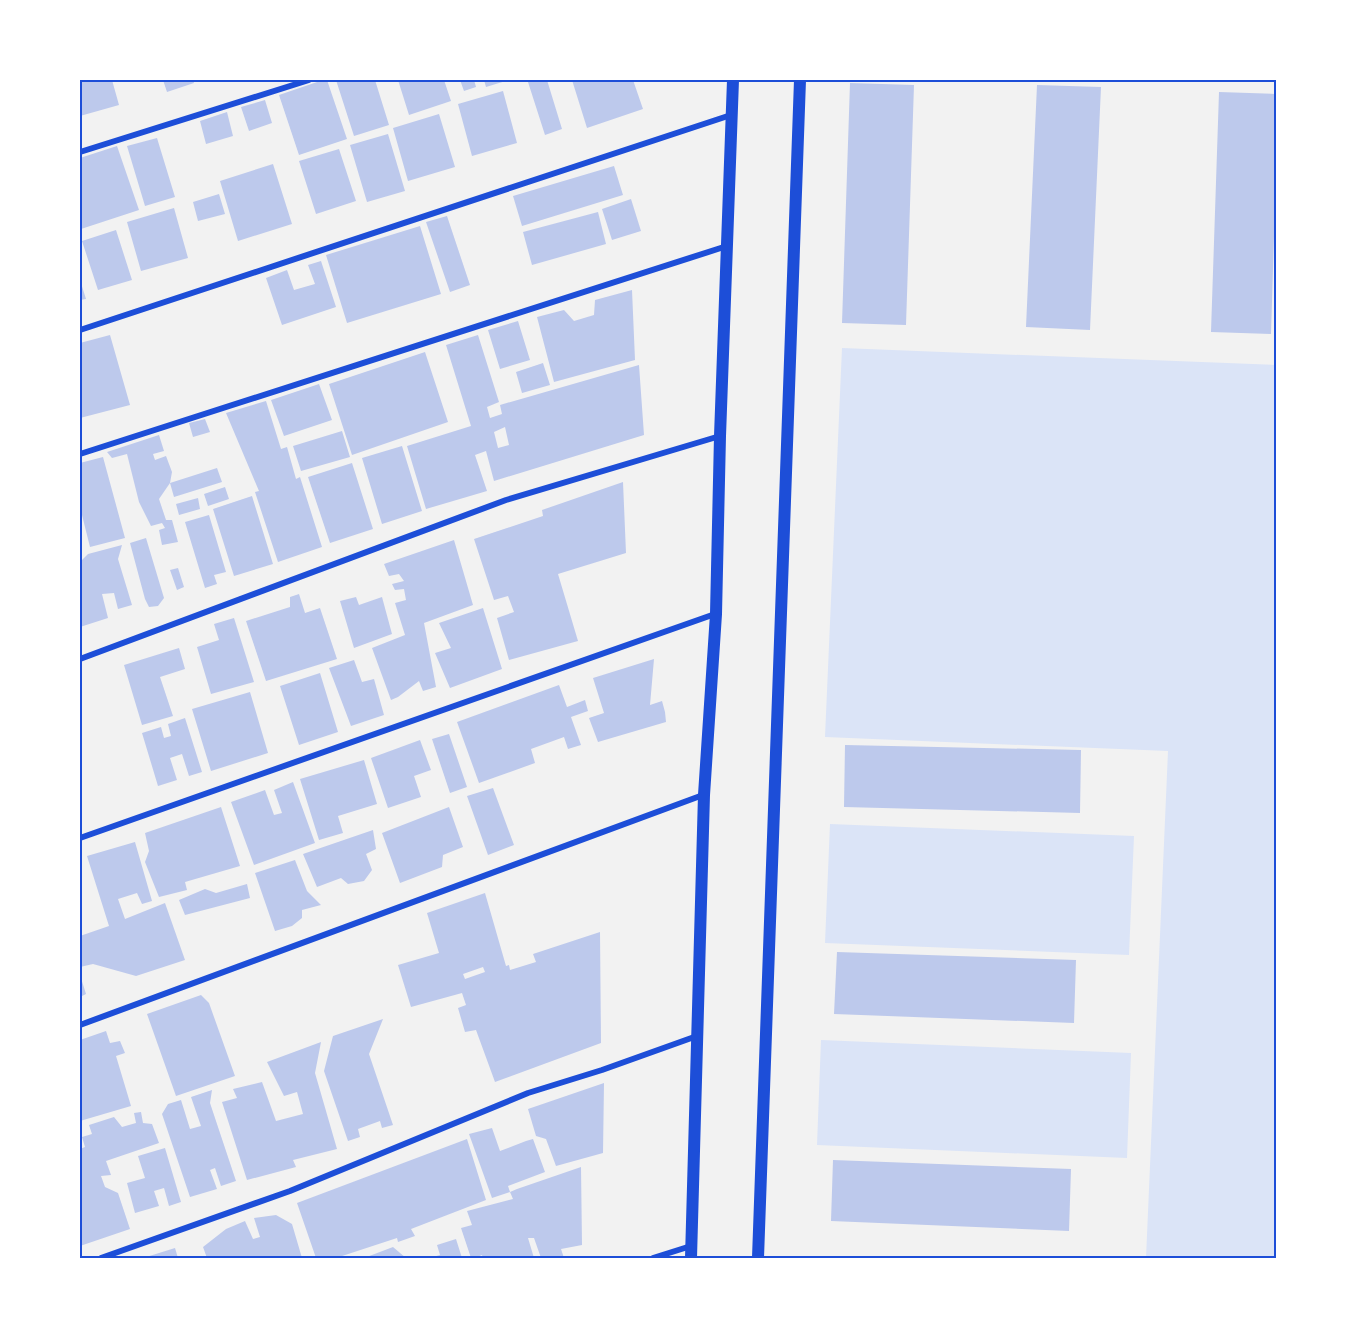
<svg xmlns="http://www.w3.org/2000/svg" width="1356" height="1338" viewBox="0 0 1356 1338" font-family="'Nunito Sans',sans-serif">
  <rect width="100%" height="100%" fill="#f2f2f2"/>
  <!-- green -->
  <path fill="#dbe4f7" d="M842,348L1276,365V1258H1146L1168,751L825,737Z
    M830,824L1134,836L1129,955L825,943Z
    M821,1040L1131,1053L1127,1158L817,1145Z"/>
  <!-- building -->
  <path fill="#bdc9ec" fill-rule="evenodd" d="M80,80H112L119,105L80,116Z
    M163,80H193L194,83L167,92Z
    M323,80H327L347,139L299,155L279,95Z
    M336,80H375L389,125L354,136Z
    M398,80H444L451,101L409,115Z
    M460,80H474L476,87L464,91Z
    M484,80H509L486,87Z
    M537,80H547L562,129L545,135L528,82Z
    M572,80H633L643,109L587,128Z
    M850,83L914,85L906,325L842,323Z
    M1037,85L1101,87L1090,330L1026,327Z
    M503,91L517,143L472,156L458,104Z
    M1219,92L1276,94V171L1271,334L1211,332Z
    M265,100L272,123L249,131L241,107Z
    M227,112L233,136L206,144L200,121Z
    M439,114L455,167L408,181L393,128Z
    M388,134L405,191L367,202L350,145Z
    M157,138L175,197L145,206L127,146Z
    M117,146L139,210L81,229L80,224V158Z
    M339,149L356,201L316,214L299,161Z
    M273,164L292,224L238,241L220,181Z
    M614,166L623,195L522,226L513,196Z
    M219,194L225,214L198,221L193,202Z
    M631,199L641,231L612,240L602,209Z
    M174,208L188,258L141,271L127,222Z
    M598,212L606,244L532,265L523,232Z
    M447,216L470,285L450,292L426,222Z
    M420,226L441,294L347,323L326,255Z
    M116,230L132,280L98,290L82,241Z
    M321,261L336,307L282,325L266,278L287,270L294,290L315,284L308,265Z
    M80,280L86,299L80,300Z
    M632,290L635,360L554,382L537,317L564,310L574,321L594,315L595,300Z
    M518,321L530,360L500,369L488,330Z
    M110,335L130,405L80,418V343Z
    M478,335L499,402L487,407L490,418L502,414L500,405L639,365L644,435L494,481L486,451L475,455L487,491L426,509L407,446L471,426L446,345ZM505,427L509,445L498,448L494,432Z
    M425,352L448,422L352,455L329,384Z
    M543,363L550,385L522,393L516,372Z
    M319,384L332,420L284,436L271,400Z
    M266,401L281,449L287,447L296,479L300,477L322,547L278,562L255,492L259,491L226,413Z
    M205,419L210,432L193,437L189,423Z
    M342,431L350,457L301,471L293,446Z
    M159,435L164,451L153,454L155,460L166,456L172,472L170,483L159,499L166,520H172L178,542L162,545L159,530L165,528L162,523L151,526L139,502L127,454L112,458L107,452Z
    M402,446L422,511L382,524L362,458Z
    M103,457L125,538L90,547L80,507V463Z
    M352,463L373,529L330,543L308,477Z
    M217,468L222,482L174,497L170,483Z
    M623,482L626,553L558,574L578,641L509,660L497,618L514,612L508,596L494,600L474,539L543,516L542,510Z
    M225,487L229,499L208,506L204,494Z
    M252,496L273,564L234,576L213,509Z
    M198,498L200,509L179,515L176,504Z
    M209,515L226,572L214,575L217,584L205,588L185,522Z
    M146,538L164,598L158,606L149,607L145,599L130,543Z
    M454,540L473,605L424,623L436,687L423,691L419,681L398,697L391,700L372,648L405,635L395,603L406,600L404,589L395,590L392,584L404,581L399,574L389,576L384,564Z
    M122,545L118,559L132,605L118,609L114,593L102,594L108,618L80,627V562L88,554Z
    M178,568L184,587L177,590L170,570Z
    M299,594L305,613L320,608L337,659L266,681L246,621L290,607V597Z
    M356,597L359,605L382,597L392,634L354,648L340,601Z
    M483,608L502,669L450,688L435,653L451,648L439,623Z
    M234,618L254,682L211,694L197,647L219,640L214,624Z
    M179,648L185,669L160,677L173,716L142,725L124,665Z
    M654,659L650,705L662,701L665,712L666,722L598,742L589,718L604,713L593,678Z
    M354,660L362,682L374,679L384,715L351,726L329,668Z
    M320,673L338,732L299,745L280,686Z
    M559,685L567,707L585,700L588,711L571,717L581,745L568,749L564,737L531,749L535,763L479,783L457,722Z
    M250,692L268,753L211,771L192,709Z
    M185,718L202,772L189,776L182,754L170,758L177,780L158,786L142,733L161,727L164,738L171,736L168,724Z
    M449,734L467,787L450,793L432,739Z
    M420,740L431,770L414,776L421,797L388,808L371,758Z
    M845,745L1081,750L1080,813L844,807Z
    M364,760L377,804L338,816L343,833L319,840L300,779Z
    M293,782L315,843L254,865L231,802L265,790L274,815L282,813L274,790Z
    M493,788L514,845L488,855L467,796Z
    M221,807L240,866L185,882L187,890L159,897L145,862L149,851L145,833Z
    M449,807L463,847L443,855L442,867L400,883L382,833Z
    M373,830L376,849L366,854L372,870L364,881L348,884L341,878L317,887L303,854Z
    M135,842L152,901L142,904L137,893L118,899L125,919L165,903L185,960L136,976L93,964L80,967V936L109,926L87,856Z
    M295,860L307,891L321,905L302,910V918L292,926L275,931L255,873Z
    M247,884L250,898L185,915L179,900L205,889L216,893Z
    M485,893L506,966L509,965L510,970L536,962L533,954L600,932L601,1043L495,1082L476,1030L465,1032L458,1008L466,1005L462,993L411,1007L398,965L439,953L427,913ZM483,967L485,972L465,979L463,974Z
    M837,952L1076,960L1074,1023L834,1014Z
    M80,975L86,994L80,997Z
    M201,995L209,1003L235,1076L176,1096L147,1014Z
    M383,1019L369,1054L393,1125L382,1128L380,1121L358,1129L360,1137L348,1141L324,1071L333,1036Z
    M106,1031L110,1043L120,1041L125,1053L116,1056L131,1106L80,1121V1040Z
    M321,1042L315,1073L337,1149L293,1160L296,1167L247,1180L222,1102L237,1098L233,1089L262,1082L276,1121L303,1114L297,1092L284,1096L267,1062Z
    M604,1083L603,1153L556,1166L546,1139L536,1136L528,1109Z
    M212,1090L210,1103L236,1181L221,1186L215,1168L210,1170L217,1189L190,1197L162,1114L168,1104L181,1100L190,1129L201,1126L191,1097Z
    M141,1112L143,1123L152,1124L159,1143L106,1161L111,1175L101,1176L105,1187L118,1193L130,1229L80,1246V1149L85,1147L82,1137L92,1134L89,1125L114,1117L122,1127L136,1123L134,1113Z
    M492,1128L500,1151L526,1141L533,1139L545,1172L508,1186L510,1192L492,1198L469,1134Z
    M467,1139L486,1200L411,1229L415,1236L398,1242L397,1238L336,1258H316L297,1203Z
    M165,1148L181,1202L169,1206L164,1188L154,1191L159,1206L135,1213L127,1183L145,1178L138,1156Z
    M833,1160L1071,1169L1069,1231L831,1221Z
    M581,1167L582,1245L561,1249L564,1258H541L534,1238H528L534,1258H483L482,1255L477,1257V1258H471L461,1228L472,1225L467,1211L513,1199L510,1192L517,1189Z
    M276,1215L292,1224L302,1258H207L203,1247L226,1229L245,1221L253,1239L260,1237L254,1218Z
    M456,1239L462,1258H429L440,1255L437,1245Z
    M393,1247L406,1258H364Z
    M175,1248L178,1258H143Z"/>
  <g fill="none" stroke-linecap="round" stroke-linejoin="round">
    <!-- minor -->
    <path stroke="#1d4ed8" stroke-width="6" d="M80,152L309,80
      M80,330L731,115
      M80,454L727,246
      M80,659L506,500L720,436
      M80,838L715,614
      M80,1025L703,795
      M101,1258L290,1191L528,1093L602,1070L697,1036
      M653,1258L691,1246"/>
    <!-- secondary -->
    <path stroke="#1d4ed8" stroke-width="12" d="M691,1258L704,795L716,614L720,436L733,80
      M758,1258L800,80"/>
  </g>
  <!-- border -->
  <rect width="1356" height="1338" fill="none" stroke="#ffffff" stroke-width="162"/>
  <rect x="81" y="81" width="1194" height="1176" fill="none" stroke="#1d4ed8" stroke-width="2"/>
</svg>
